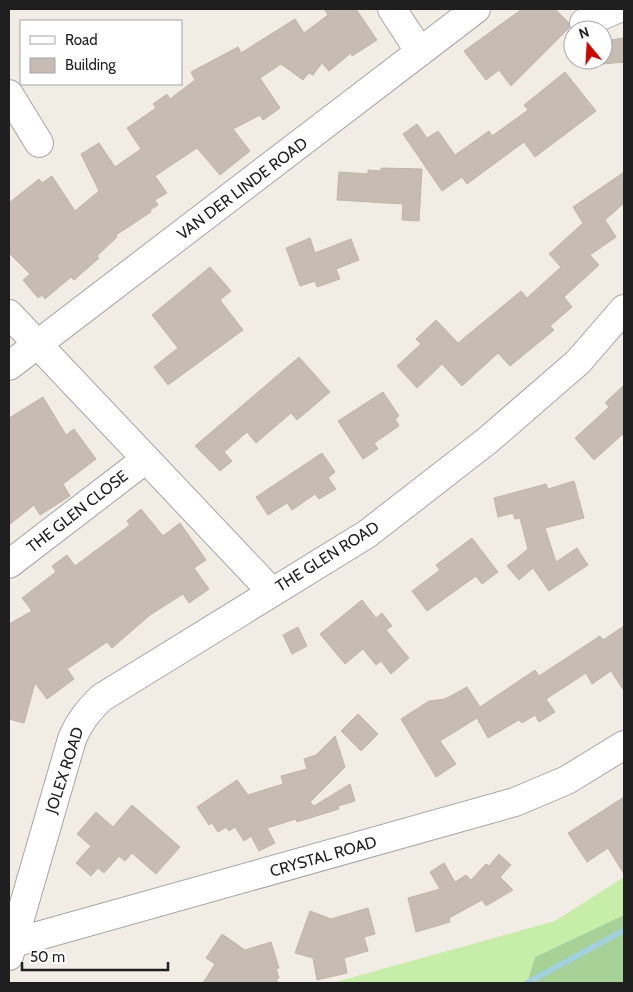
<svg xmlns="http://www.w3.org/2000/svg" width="633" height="992" viewBox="0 0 633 992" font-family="Cabin,sans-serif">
  <rect width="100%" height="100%" fill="#f1ede5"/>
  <!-- grass -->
  <path fill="#c7eea8" d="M624,877V915L535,957L527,983H332L555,921Z"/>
  <!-- forest -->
  <path fill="#a6d297" d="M624,915V983H527L535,957Z"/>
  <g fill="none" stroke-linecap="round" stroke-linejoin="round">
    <!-- stream -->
    <path stroke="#a3d0e1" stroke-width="5.5" d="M527,983L624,930"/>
  </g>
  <!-- building -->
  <path fill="#c6bcb4" stroke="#c3b4a6" d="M324,9H356L377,40L352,56L351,53L329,71L322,63L313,75L309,73L303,80L281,64L260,78L280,108L263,120L260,115L233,129L250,151L220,175L197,148L155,176L167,193L155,200L158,205L150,210L151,212L116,235L117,237L97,256L99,258L74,280L71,277L45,299L42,295L38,298L23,280L30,274L9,253V203L39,179L42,183L52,176L75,211L99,191L81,154L99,143L115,167L141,149L127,128L156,108L153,104L167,94L170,99L195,80L191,72L238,47L241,53L295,19L304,33L328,15Z
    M522,9H555L569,23V28L511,86L499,70L486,80L464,51Z
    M624,38V62L603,64V41Z
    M565,72L596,111L535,157L524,142L467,184L462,177L442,191L403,134L417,124L427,138L438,131L455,155L489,131L492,136L528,110L524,105Z
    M381,168L422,169L419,221L402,220L403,204L337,200L339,172L368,174V170L381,171Z
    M624,172V203L605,220L616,237L590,255L599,265L564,297L572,307L550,326L554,330L510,366L498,353L462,386L442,364L417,388L397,366L421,344L416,339L436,320L458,343L521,291L527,298L561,267L549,254L583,223L573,207Z
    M310,238L315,253L351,239L359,260L336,269L340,279L317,287L315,281L300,286L286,248Z
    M210,267L231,291L220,300L243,330L168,385L154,367L178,348L152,315Z
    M299,357L330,392L297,420L291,413L256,443L247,432L224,452L232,461L220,471L195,446Z
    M624,385V433L594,460L575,438L609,407L605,403Z
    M383,392L399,416L395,419L399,426L374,443L378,449L363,459L338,421Z
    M43,397L66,435L74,429L96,459L63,484L70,496L40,515L34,505L9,525V418Z
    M322,453L335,472L328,478L336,489L319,499L315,494L292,510L287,503L268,515L256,497Z
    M574,481L584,518L545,528L556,562L577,548L588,565L549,591L533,568L519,580L507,566L528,549L520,518L515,519L513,513L498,517L494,498L546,484L548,489Z
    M141,509L163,536L180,523L206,560L194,568L209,589L189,603L183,594L150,615L112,648L107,642L67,669L74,679L47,699L35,683L24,723L9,719V624L32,611L22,598L56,572L52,566L67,555L75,566L130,525L127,521Z
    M472,538L498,572L482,584L476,576L427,611L412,591L440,570L436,565Z
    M362,600L376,618L382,613L392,626L386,630L409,658L391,674L381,661L376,665L363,649L345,664L320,634Z
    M624,626V691L611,671L592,684L586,673L546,699L555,712L539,722L535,715L522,723L519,720L488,738L477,718L440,741L456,764L436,777L401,719L429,701L445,699L467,687L480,707L535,670L539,676L600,636L603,640Z
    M298,627L307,646L292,654L283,635Z
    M358,714L378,734L361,751L341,731Z
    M335,736L345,767L310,802L314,806L350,784L355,801L338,806L339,809L297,822L296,819L267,828L275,843L259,851L251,836L244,841L235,827L229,831L226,827L218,832L212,823L209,825L197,807L237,780L248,795L283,784L281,776L307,769L304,759L316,755Z
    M624,797V874L608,848L587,862L568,833Z
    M132,805L180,847L156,874L132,853L125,861L119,856L104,873L98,868L91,876L76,863L91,846L77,834L96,812L113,827Z
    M499,854L511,865L500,877L513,890L486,906L482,900L449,918L450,922L416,932L408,898L440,889L430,872L444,863L455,882L466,875L471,880L486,864L489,866Z
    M368,908L375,934L364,937L368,951L344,958L347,973L317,980L313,958L295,953L310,911L331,919Z
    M222,934L245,950L271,942L279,968L276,969L279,978L276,979L278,983H203L215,964L206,958Z"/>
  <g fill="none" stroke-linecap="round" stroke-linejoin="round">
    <!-- minor casing -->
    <g stroke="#a6a6a6" stroke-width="30">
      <path id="minor" d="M392,9L420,52
        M584,23L617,9
        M9,94L39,143
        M9,314L272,592
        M9,366L476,9
        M9,564L146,459
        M13,943L515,802L567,780L624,745
        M9,956L72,739C79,722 88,711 101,698L367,534L488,440L578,362L624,309"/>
    </g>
    <!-- minor -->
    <use href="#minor" stroke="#fff" stroke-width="28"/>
  </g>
  <g text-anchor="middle" stroke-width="4" stroke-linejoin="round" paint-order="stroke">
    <!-- street labels -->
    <g font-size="16" fill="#1f1f1f" stroke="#fff">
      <text transform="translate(242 188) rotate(-37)" y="6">VAN DER LINDE ROAD</text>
      <text transform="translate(77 511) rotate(-38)" y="6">THE GLEN CLOSE</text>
      <text transform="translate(327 556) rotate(-32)" y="6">THE GLEN ROAD</text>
      <text transform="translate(64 770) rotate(-72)" y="6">JOLEX ROAD</text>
      <text transform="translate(323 856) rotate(-16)" y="6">CRYSTAL ROAD</text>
    </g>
  </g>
  <!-- border -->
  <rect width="633" height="992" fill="none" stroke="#1f1f1f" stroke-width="20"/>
  <!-- legend -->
  <rect x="20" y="20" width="162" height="65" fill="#ffffff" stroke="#a5a5a5"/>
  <rect x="30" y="36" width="25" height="8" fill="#ffffff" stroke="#a5a5a5"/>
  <text x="65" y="45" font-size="15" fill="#1f1f1f">Road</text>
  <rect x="30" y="58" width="25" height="15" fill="#c6bcb4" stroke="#a5a5a5"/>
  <text x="65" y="70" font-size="15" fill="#1f1f1f">Building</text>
  <!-- north arrow -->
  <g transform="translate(588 45) rotate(342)"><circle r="24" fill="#ffffff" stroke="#a5a5a5"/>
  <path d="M0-4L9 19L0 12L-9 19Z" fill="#cf0900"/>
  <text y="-8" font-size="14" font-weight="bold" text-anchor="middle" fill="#1f1f1f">N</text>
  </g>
  <!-- scale -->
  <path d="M22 962v8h146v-8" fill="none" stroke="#1f1f1f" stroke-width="2.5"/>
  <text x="30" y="962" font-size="15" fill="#1f1f1f" stroke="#ffffff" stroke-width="4" paint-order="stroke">50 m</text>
</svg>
